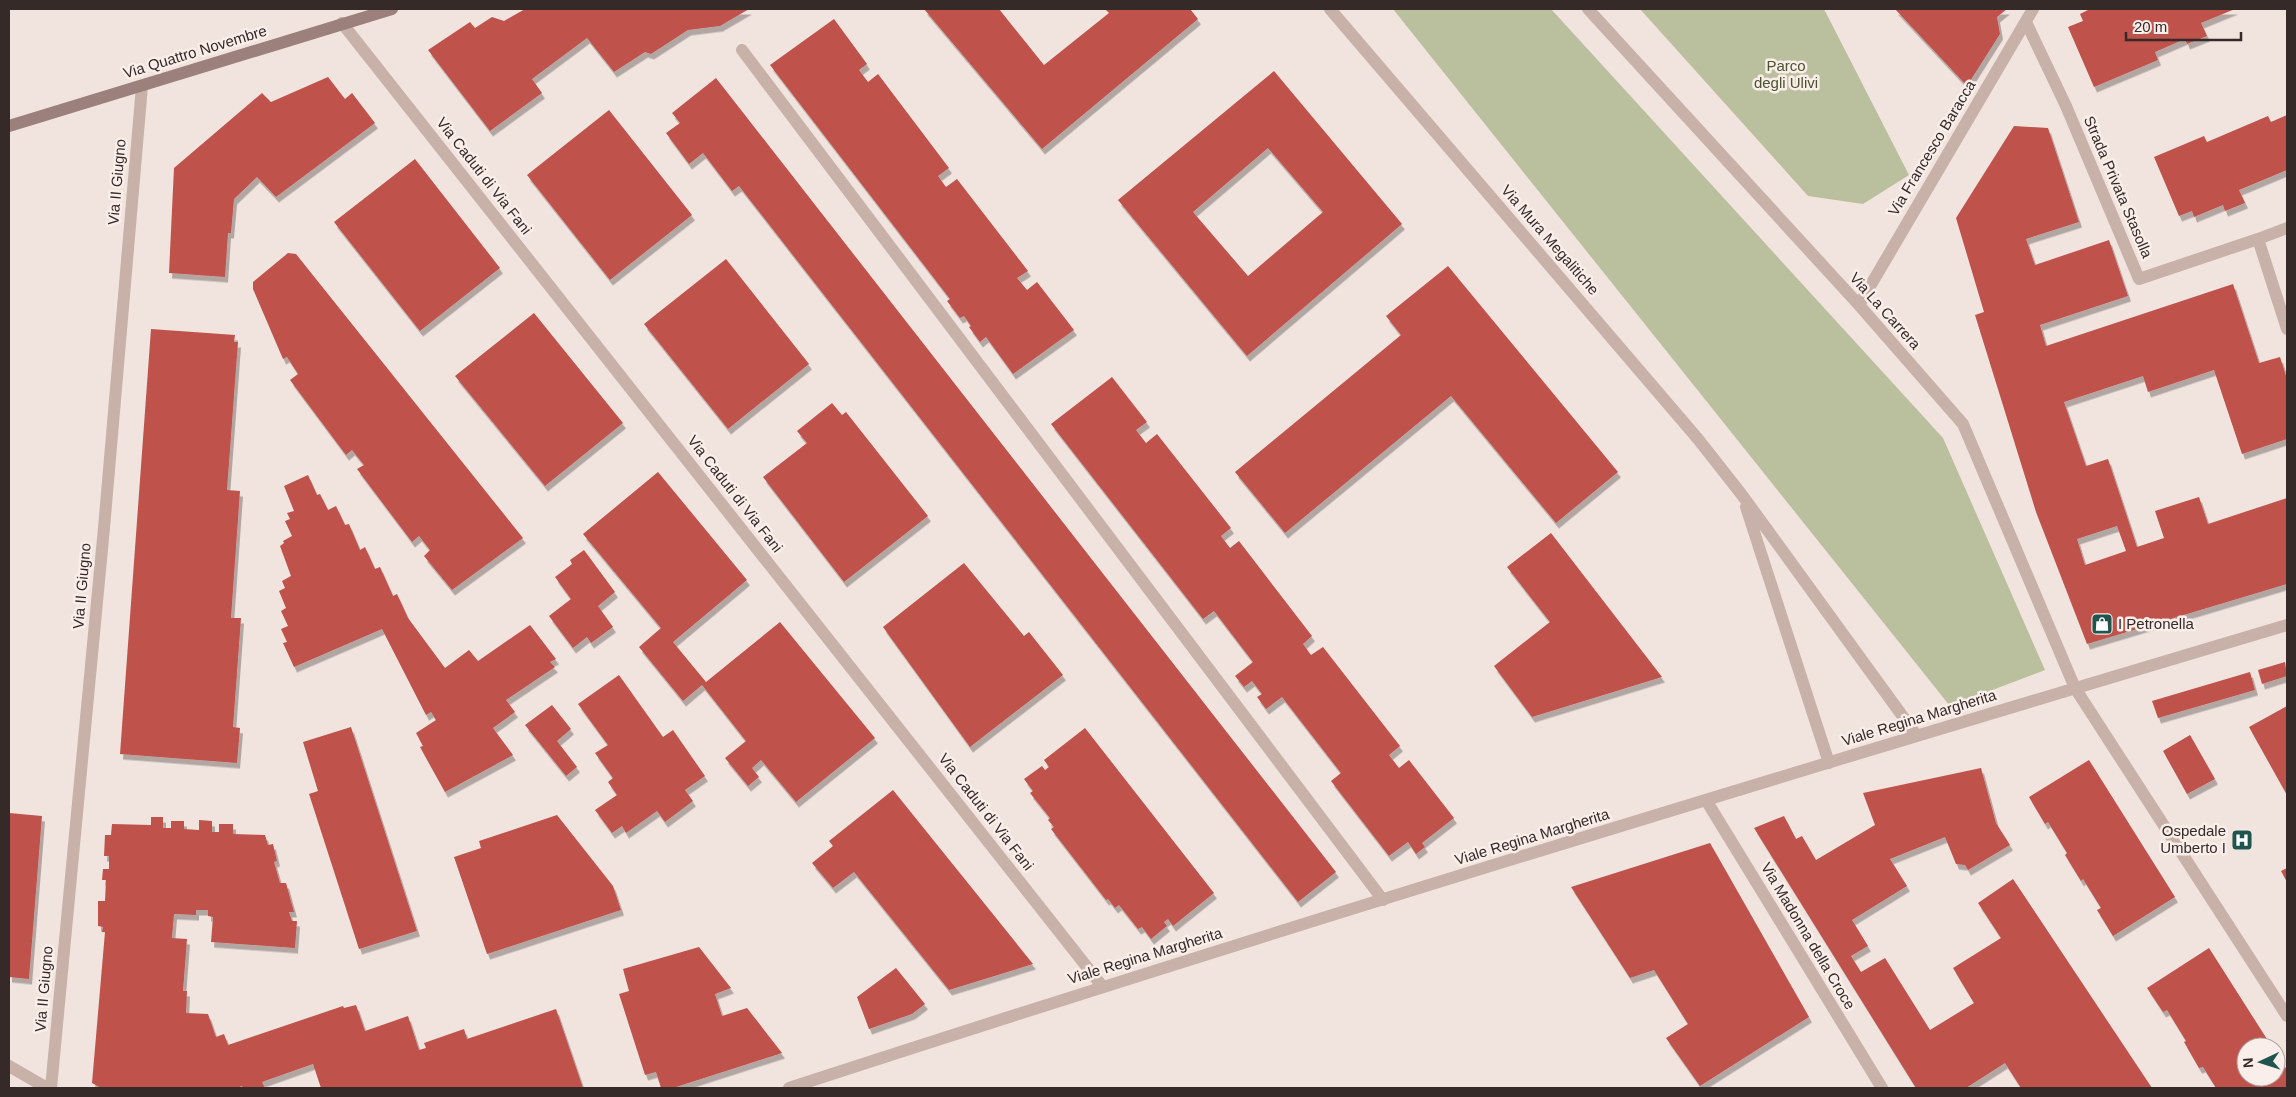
<svg xmlns="http://www.w3.org/2000/svg" width="2296" height="1097" viewBox="0 0 2296 1097" font-family="Helvetica,sans-serif">
  <defs>
    <filter id="shadow"><feDropShadow dx="3" dy="5.5" stdDeviation="0" flood-color="#0004"/></filter>
  </defs>
  <rect width="100%" height="100%" fill="#f1e3dd"/>
  <!-- green -->
  <path fill="#babf9d" d="M1393,9H1551L1943,438L2045,670L1950,706Z
    M1640,9H1824L1909,175L1863,204L1808,196Z"/>
  <!-- building -->
  <path fill="#bf524c" fill-rule="evenodd" filter="url(#shadow)" d="M525,9H749L720,26L688,30L651,54L645,52L614,72L587,38L532,79L542,93L490,131L428,50L470,22L475,28L492,17L504,21Z
    M924,9H999L1044,65L1109,13L1105,9H1190L1198,19L1042,149Z
    M1895,9H2007L1997,17L2000,34L1967,86Z
    M2090,9H2235L2201,23L2207,36L2187,44L2185,39L2155,52L2158,60L2094,87L2068,27L2083,21L2080,14Z
    M834,19L867,64L859,70L868,82L878,74L949,168L938,176L946,187L957,179L1028,271L1017,278L1027,290L1037,282L1074,330L1013,374L986,337L980,342L969,327L971,326L964,316L960,318L947,301L950,299L770,65Z
    M1274,71L1402,224L1247,356L1118,200ZM1268,148L1323,212L1248,276L1193,212Z
    M328,77L345,99L352,93L375,123L276,197L257,177L234,199L231,233H228L225,277L169,273L174,168L262,93L271,102Z
    M716,78L1336,872L1298,902L739,186L732,191L703,153L689,164L666,133L680,123L672,113Z
    M609,110L692,215L610,280L527,175Z
    M2287,115V170L2239,190L2245,203L2225,211L2223,205L2194,217L2192,211L2179,216L2154,157L2204,136L2207,142L2268,116L2271,122Z
    M2014,126L2048,128L2079,222L2026,239L2035,265L2109,240L2128,296L2040,325L2046,346L2233,284L2259,363L2280,357L2287,379V439L2242,454L2214,370L2148,392L2143,376L2064,402L2086,466L2108,459L2137,547L2164,538L2155,511L2199,497L2208,524L2287,498V584L2087,644L2036,512L1975,315L1984,312L1956,218ZM2117,526L2126,551L2085,565L2077,539Z
    M415,159L500,268L420,331L334,222Z
    M288,253L296,254L523,538L452,590L424,556L430,550L419,536L412,542L357,469L364,465L352,450L346,455L290,380L298,374L287,357L283,359L253,289V282Z
    M726,259L809,364L728,429L644,324Z
    M1448,266L1618,472L1556,523L1451,396L1285,533L1235,472L1401,335L1386,316Z
    M534,313L623,423L545,486L455,376Z
    M151,329L235,335L234,342H238L227,490L240,491L231,618H241L233,727L240,728L237,763L120,754Z
    M1112,377L1147,422L1136,430L1146,443L1157,434L1231,528L1221,536L1230,548L1239,541L1312,636L1303,644L1311,655L1323,647L1400,746L1389,755L1399,768L1409,760L1454,818L1422,843L1425,847L1416,854L1408,842L1389,856L1331,781L1341,773L1282,697L1266,709L1257,697L1262,694L1252,681L1244,687L1235,676L1253,662L1214,611L1203,619L1051,424Z
    M832,403L842,415L846,412L928,516L844,582L763,477L807,443L797,431Z
    M658,472L747,580L673,642L706,682L780,622L875,738L796,802L761,760L752,768L759,777L748,786L725,758L746,741L702,685L683,701L639,647L661,628L583,534Z
    M308,475L317,495L320,494L328,510L336,506L345,525L349,524L360,550L365,547L375,569L380,567L393,596L397,594L408,618L445,668L469,650L478,661L530,625L556,659L550,662L555,667L506,700L515,712L493,728L513,755L445,792L420,747L423,746L416,733L436,720L431,712L426,715L382,629L294,667L283,643L287,642L281,629L288,626L281,611L286,608L279,591L285,588L282,581L291,576L280,546L284,543L283,541L292,536L285,521L290,519L287,513L294,511L284,486Z
    M1551,533L1662,677L1532,717L1494,666L1550,622L1507,567Z
    M584,550L615,592L598,606L613,627L591,643L587,637L573,648L549,616L571,599L555,577L572,564L570,560Z
    M964,563L1024,636L1029,632L1063,675L970,747L883,627Z
    M2285,662L2287,676L2262,684L2258,670Z
    M2250,672L2255,690L2158,718L2152,701Z
    M619,675L663,737L673,730L705,776L685,790L693,801L665,822L657,811L626,833L622,826L612,833L595,810L617,795L608,782L613,778L595,753L608,745L578,704Z
    M552,705L571,729L557,741L577,767L566,776L525,725Z
    M2287,706V795L2249,727Z
    M351,727L417,931L359,949L309,794L318,791L303,742Z
    M1085,728L1214,893L1173,926L1168,919L1164,922L1167,926L1151,939L1142,927L1138,929L1119,905L1115,908L1108,899L1106,900L1051,829L1054,827L1048,820L1050,818L1030,793L1033,791L1024,779L1042,766L1045,770L1049,767L1044,760Z
    M2190,735L2215,779L2187,794L2163,751Z
    M2089,760L2175,897L2113,936L2097,910L2101,908L2083,879L2081,881L2065,855L2067,853L2048,822L2045,824L2029,797Z
    M1981,768L1996,823L2010,845L1968,870L1965,865L1956,864L1945,837L1890,859L1907,886L1852,920L1868,946L1851,956L1861,972L1885,958L1930,1030L1974,1003L1953,968L2001,938L1978,903L2013,879L2152,1088H2021L2005,1063L1966,1088H1916L1754,828L1784,816L1796,839L1802,836L1816,860L1875,825L1863,793Z
    M893,790L1033,964L949,990L854,872L833,888L812,863L833,846L829,841Z
    M9,813L42,816L29,979L9,977Z
    M557,815L613,886L621,910L487,954L454,857L481,848L479,841Z
    M151,817H163V828H171V821H184V829L199,830V820L212,821V832H219V824H233V834L265,835L268,845L273,844L277,861L274,862L280,883H286L294,912H289L292,921H297L295,948L211,942L213,917L208,916V910H196V915L174,914L172,938L187,939L183,991H187L186,1013L208,1014L216,1037L224,1034L228,1045L343,1006L344,1008L356,1005L365,1031L408,1016L419,1050L426,1048L424,1043L464,1029L467,1039L556,1009L583,1088H321L313,1064L262,1082L265,1088H243L242,1086L237,1088H101L92,1083L105,932H102L103,927L98,926V901H105L106,880H102L103,869H109V856H104L105,835H111L112,824L151,825Z
    M1710,843L1809,1017L1700,1086L1666,1038L1688,1024L1654,970L1630,978L1571,887Z
    M2287,868V882L2281,871Z
    M699,947L731,988L715,994L722,1016L747,1008L782,1053L673,1088H661L656,1072L645,1075L619,994L629,991L623,969Z
    M2209,948L2272,1047H2246V1077H2276V1053L2287,1070V1088H2216L2203,1067L2199,1068L2184,1042L2186,1041L2167,1010L2163,1012L2147,988Z
    M896,968L925,1004L912,1014L869,1029L857,997Z"/>
  <g fill="none" stroke-linecap="round" stroke-linejoin="round">
    <!-- service -->
    <path stroke="#c8b1a9" stroke-width="12" d="M742,50L1383,900"/>
    <!-- minor -->
    <path stroke="#c8b1a9" stroke-width="12" d="M1330,9L1698,439L1742,495L1917,736
      M1588,9L1859,305L1963,424L2075,688L2287,1016
      M2026,22L2066,106L2139,279L2258,239
      M342,23L1102,986
      M2287,228L2258,239L2287,329
      M1859,305L2033,9
      M1746,507L1829,763
      M1706,800L1882,1088
      M9,1066L47,1088
      M51,1088L104,528L142,86
      M789,1088C1286,926 1786,774 2287,625"/>
    <!-- secondary -->
    <path stroke="#9c807b" stroke-width="12" d="M9,126L392,9"/>
  </g>
  <!-- icons -->
  <defs>
    <g id="shop-square" transform="scale(1.125)"><rect x="-9" y="-9" width="18" height="18" rx="4" fill="#20554e" stroke="#f9eee9"/><path d="M-5-2.5h2.3a2.7 3.5 0 0 1 5.4 0H5L5.5 6h-11ZM-1.5-2.5h3a1.5 2.3 0 0 0-3 0Z" fill="#fff"/></g>
    <g id="hospital-square" transform="scale(1.125)"><rect x="-9" y="-9" width="18" height="18" rx="4" fill="#20554e" stroke="#f9eee9"/><path d="M-5-5h3v3.5h4V-5h3V5h-3V1.5h-4V5h-3Z" fill="#fff"/></g>
  </defs>
  <g fill-rule="evenodd">
    <use href="#shop-square" x="2102" y="624"/>
    <use href="#hospital-square" x="2242" y="840"/>
  </g>
  <g text-anchor="middle" stroke-width="5" stroke-linejoin="round" paint-order="stroke">
    <!-- street labels -->
    <g font-size="15" fill="#362a29" stroke="#f9eee9">
      <text transform="translate(195 52) rotate(-17)" y="5">Via Quattro Novembre</text>
      <text transform="translate(1932 148) rotate(-59)" y="5">Via Francesco Baracca</text>
      <text transform="translate(484 176) rotate(52)" y="5">Via Caduti di Via Fani</text>
      <text transform="translate(117 182) rotate(-85)" y="5">Via II Giugno</text>
      <text transform="translate(2118 187) rotate(67)" y="5">Strada Privata Stasolla</text>
      <text transform="translate(1550 240) rotate(49)" y="5">Via Mura Megalitiche</text>
      <text transform="translate(1885 311) rotate(48)" y="5">Via La Carrera</text>
      <text transform="translate(735 494) rotate(52)" y="5">Via Caduti di Via Fani</text>
      <text transform="translate(82 586) rotate(-85)" y="5">Via II Giugno</text>
      <text transform="translate(1919 718) rotate(-17)" y="5">Viale Regina Margherita</text>
      <text transform="translate(986 812) rotate(52)" y="5">Via Caduti di Via Fani</text>
      <text transform="translate(1532 837) rotate(-17)" y="5">Viale Regina Margherita</text>
      <text transform="translate(1808 936) rotate(59)" y="5">Via Madonna della Croce</text>
      <text transform="translate(1145 956) rotate(-17)" y="5">Viale Regina Margherita</text>
      <text transform="translate(44 989) rotate(-85)" y="5">Via II Giugno</text>
    </g>
    <!-- park labels -->
    <g font-size="15" fill="#4c532e" stroke="#f9eee9">
      <text x="1786" y="71">Parco<tspan x="1786" dy="17">degli Ulivi</tspan></text>
    </g>
    <!-- poi labels -->
    <g font-size="15" fill="#362a29" stroke="#f9eee9" text-anchor="start">
      <text x="2118" y="629">I Petronella</text>
      <text x="2226" y="836" text-anchor="end">Ospedale<tspan x="2226" dy="17">Umberto I</tspan></text>
    </g>
  </g>
  <!-- border -->
  <rect width="2296" height="1097" fill="none" stroke="#362a29" stroke-width="20"/>
  <!-- north arrow -->
  <g transform="translate(2261 1062) rotate(266)"><circle r="24" fill="#f9eee9" stroke="#aba09c"/>
  <path d="M0-4L9 19L0 12L-9 19Z" fill="#20554e"/>
  <text y="-8" font-size="14" font-weight="bold" text-anchor="middle" fill="#362a29">N</text>
  </g>
  <!-- scale -->
  <path d="M2126 32v8h115v-8" fill="none" stroke="#362a29" stroke-width="2.5"/>
  <text x="2134" y="32" font-size="15" fill="#362a29" stroke="#f9eee9" stroke-width="4" paint-order="stroke">20 m</text>
</svg>
